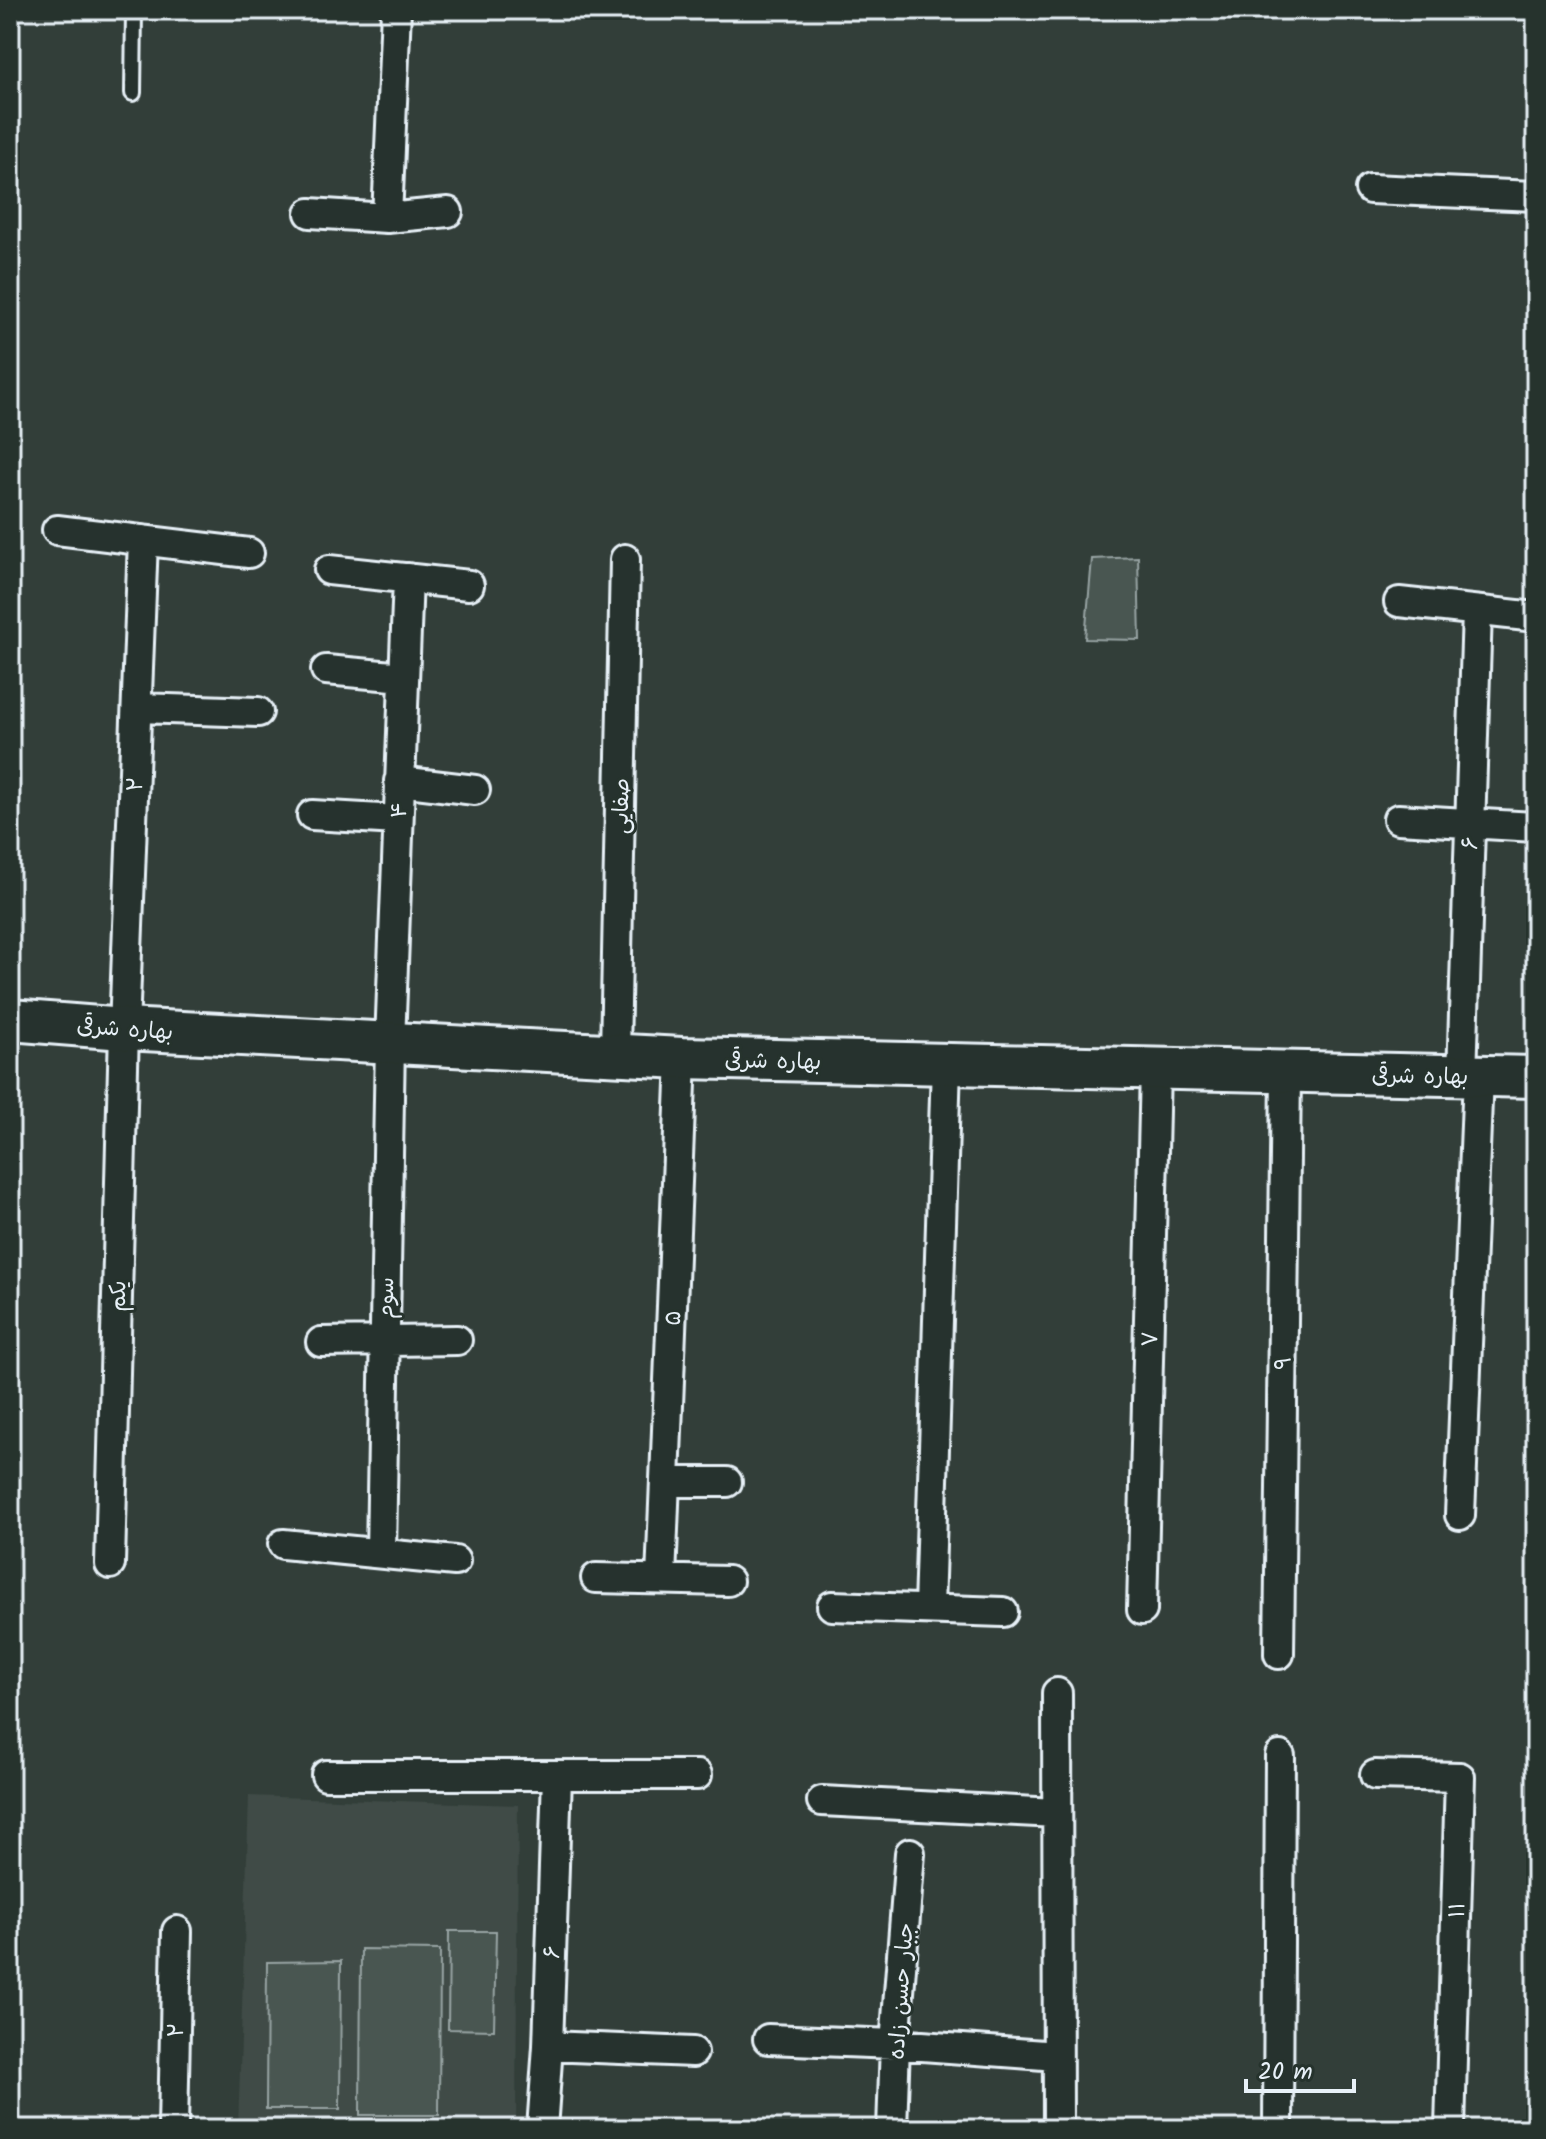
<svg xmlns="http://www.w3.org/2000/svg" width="1546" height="2139" viewBox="0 0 1546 2139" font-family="Kalam,'Playpen Sans Arabic',sans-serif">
  <rect width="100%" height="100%" fill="#323e39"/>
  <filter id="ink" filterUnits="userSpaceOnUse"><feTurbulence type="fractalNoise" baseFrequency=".0125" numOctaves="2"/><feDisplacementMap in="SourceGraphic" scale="16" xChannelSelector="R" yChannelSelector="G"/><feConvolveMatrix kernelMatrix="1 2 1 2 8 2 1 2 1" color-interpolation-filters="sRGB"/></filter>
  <g filter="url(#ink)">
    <!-- built -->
    <path fill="#3f4b46" d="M249,1796L518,1805L516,2129H238Z"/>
    <!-- park -->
    <path fill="#495651" stroke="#98a4a4" stroke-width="2" d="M1138,557L1140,640L1085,639L1092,559Z
      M449,1931H496L494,2030L448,2029Z
      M361,1949L440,1950L439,2115H360Z
      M341,1961L340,2109H266L267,1962Z"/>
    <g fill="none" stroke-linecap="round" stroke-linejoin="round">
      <!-- lane casing -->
      <g stroke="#e8f1f8" stroke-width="20">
        <path id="lane" d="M133,93L134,10"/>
      </g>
      <!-- street casing -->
      <g stroke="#e8f1f8" stroke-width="34">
        <path id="street" d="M1370,189L1536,196
          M310,213L387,218L448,212
          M387,218L396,10
          M57,530L249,553
          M329,570L469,585
          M1399,602L1536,617
          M326,670L404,677
          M138,708L258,712
          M399,781L475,790
          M312,815L398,820
          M1398,819L1536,827
          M615,1053L625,559
          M1462,1076L1477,611
          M321,1342L457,1340
          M665,1482H727
          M1460,1515L1478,1076
          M283,1544L455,1561
          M381,1553L390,1042L408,578
          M110,1564L124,1029L143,540
          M596,1578L728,1581
          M661,1579L682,1058
          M832,1606L1003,1612
          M929,1609L946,1064
          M1142,1610L1155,1069
          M1279,1654L1286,1072
          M1057,1693L1058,2129
          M326,1775H697
          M1375,1775L1460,1777L1450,2129
          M822,1801L1057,1813
          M768,2039L895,2044L1057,2056
          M548,2046L693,2052
          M173,2129L177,1931
          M542,2129L548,2046L557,1776
          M892,2129L895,2044L910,1853
          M1278,2129L1280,1756"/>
      </g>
      <!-- secondary casing -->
      <g stroke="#e8f1f8" stroke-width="46">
        <path id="secondary" d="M10,1020L124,1029L682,1058L1536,1077"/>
      </g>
      <!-- lane -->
      <use href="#lane" stroke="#26332d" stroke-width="14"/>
      <!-- street -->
      <use href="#street" stroke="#26332d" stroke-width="28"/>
      <!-- secondary -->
      <use href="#secondary" stroke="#26332d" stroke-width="40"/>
    </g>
  </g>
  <g text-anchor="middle" stroke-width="6" stroke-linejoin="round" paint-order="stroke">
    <!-- street labels -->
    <g font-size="22" fill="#e8f1f8" stroke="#26332d">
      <text transform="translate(134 784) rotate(-88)" y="8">۲</text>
      <text transform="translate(620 806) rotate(-89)" y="8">صفایی</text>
      <text transform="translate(398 810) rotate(-88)" y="8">۴</text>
      <text transform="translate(1469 843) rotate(-88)" y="8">۶</text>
      <text transform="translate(125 1028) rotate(4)" y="8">بهاره شرقی</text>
      <text transform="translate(773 1060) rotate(1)" y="8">بهاره شرقی</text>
      <text transform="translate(1420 1075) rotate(1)" y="8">بهاره شرقی</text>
      <text transform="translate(117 1296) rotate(-88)" y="8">یکم</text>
      <text transform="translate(385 1298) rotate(-89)" y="8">سوم</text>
      <text transform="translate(672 1318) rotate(-88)" y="8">۵</text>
      <text transform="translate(1149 1339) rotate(-89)" y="8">۷</text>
      <text transform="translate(1282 1363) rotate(-89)" y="8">۹</text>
      <text transform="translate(1456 1910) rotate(-88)" y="8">۱۱</text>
      <text transform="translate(551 1952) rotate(-88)" y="8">۶</text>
      <text transform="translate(900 1991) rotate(-86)" y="8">جبار حسن زاده</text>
      <text transform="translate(175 2030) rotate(-89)" y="8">۲</text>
    </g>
  </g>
  <!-- margin -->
  <rect width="1546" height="2139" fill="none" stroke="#26332d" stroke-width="40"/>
  <rect x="20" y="20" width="1506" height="2099" fill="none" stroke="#e8f1f8" stroke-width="3" filter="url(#ink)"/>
  <!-- scale -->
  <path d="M1246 2079v12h108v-12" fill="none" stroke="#e8f1f8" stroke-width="4"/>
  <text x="1258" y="2079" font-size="24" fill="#e8f1f8" stroke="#26332d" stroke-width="6" paint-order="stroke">20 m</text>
</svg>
